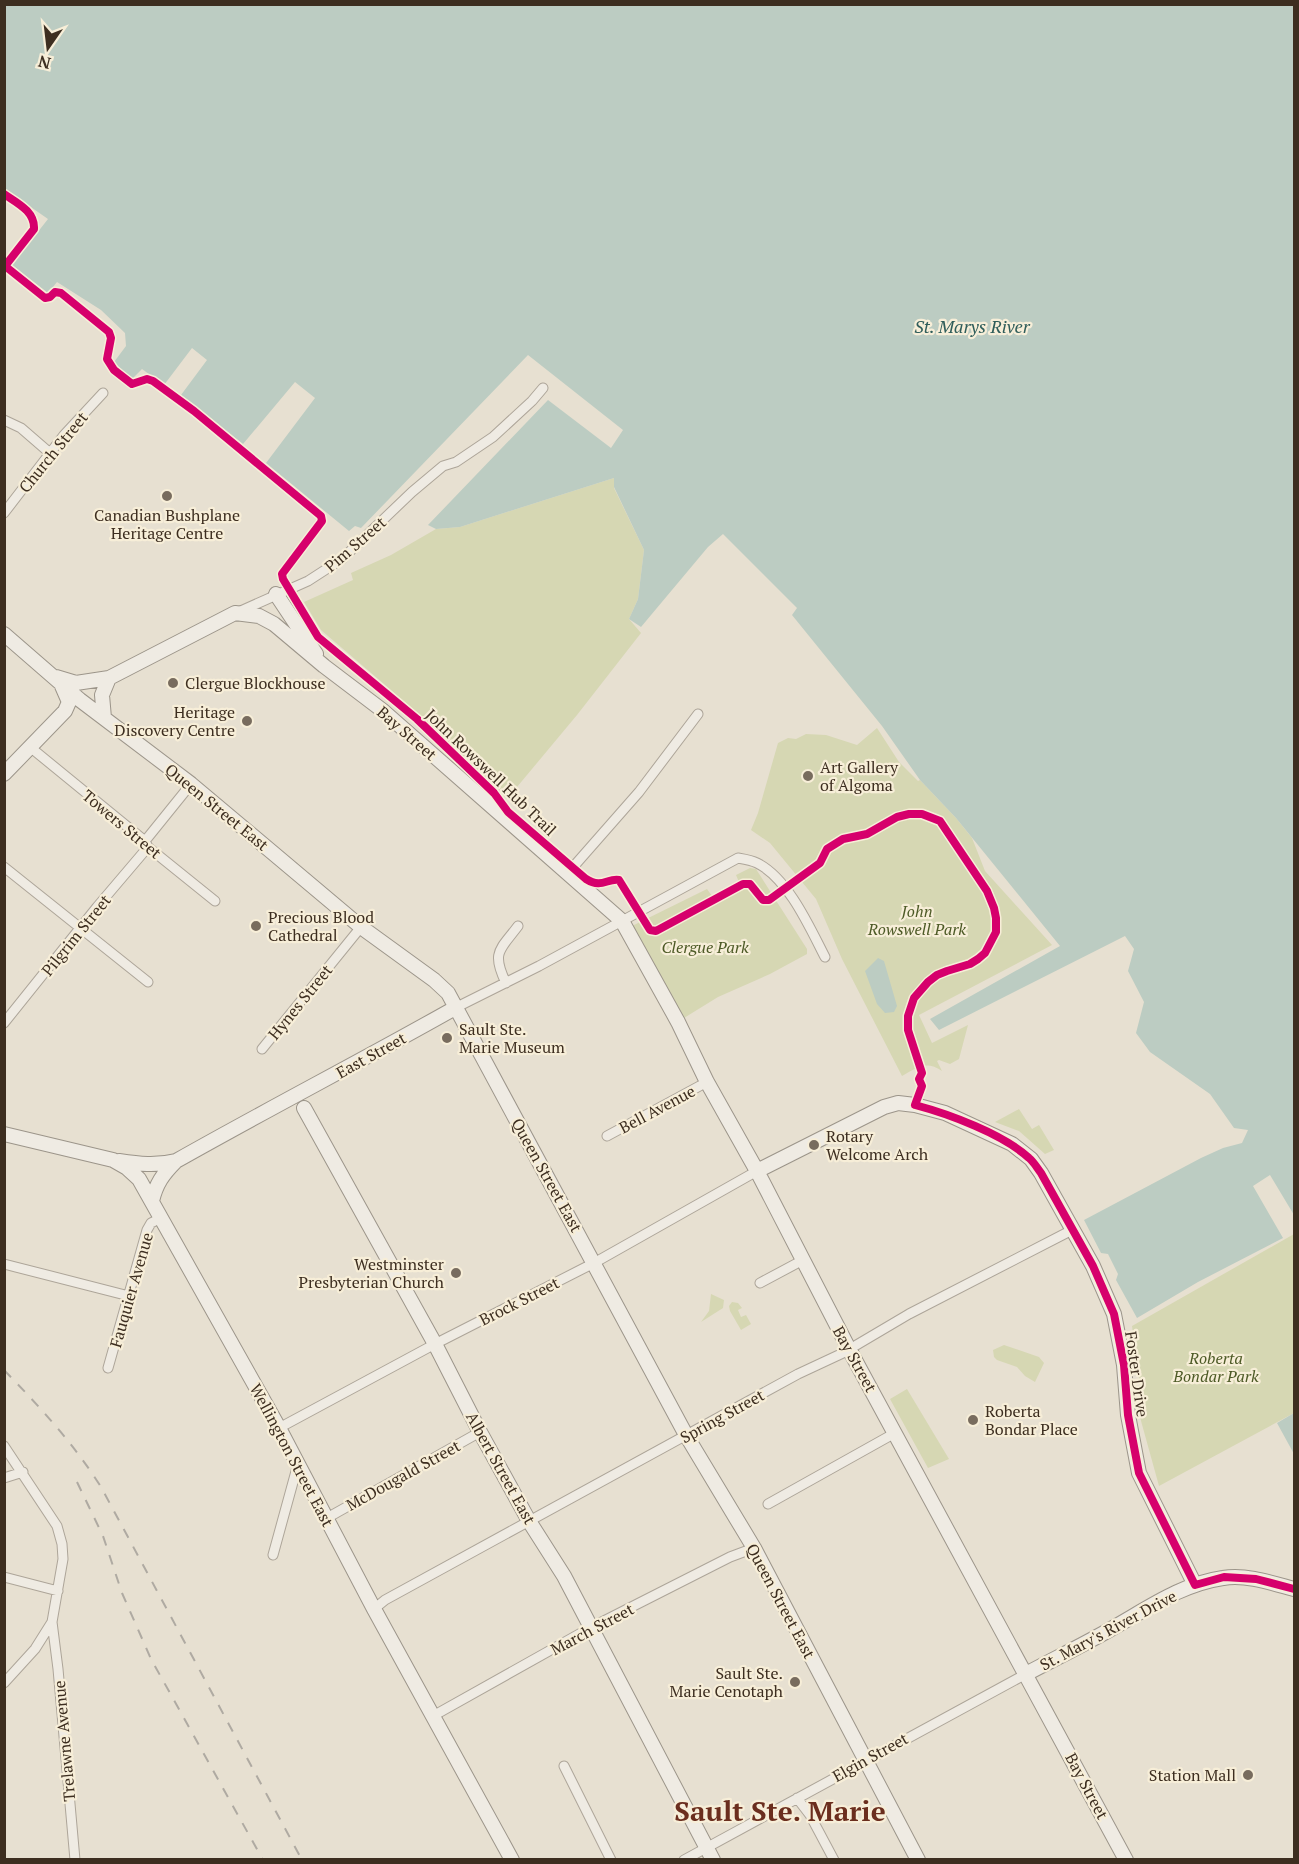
<svg xmlns="http://www.w3.org/2000/svg" width="1299" height="1864" viewBox="0 0 1299 1864" font-family="'PT Serif',serif">
  <rect width="100%" height="100%" fill="#e7e0d1"/>
  <!-- green -->
  <path fill="#d6d7b3" d="M614,478V488L644,550L638,599L629,619L641,633L577,715L507,799L419,714L321,630L304,602L353,580L351,573L391,555L436,529L460,527Z
    M877,728L899,762L918,781L920,780L956,818L972,838L985,871L1052,945L919,1015L932,1043L968,1025L959,1059L950,1064L939,1060L937,1061L942,1071C926,1060 917,1068 902,1076L842,959L816,899L770,843L751,830L758,813L778,743L788,738L796,739L806,734L826,735L857,745Z
    M750,868L756,869L807,949V954L770,974L718,997L684,1018L632,926L707,889L712,896L739,882L736,875Z
    M1019,1109L1032,1129L1039,1125L1054,1150L1045,1154L1019,1131L995,1122Z
    M1294,1234V1413L1159,1486L1138,1410L1141,1394L1132,1326Z
    M711,1294L724,1300L723,1308L701,1322L709,1311Z
    M732,1302L738,1303L742,1308L738,1310L741,1317L746,1315L751,1324L741,1330L730,1311L729,1306Z
    M1004,1345L1039,1357L1044,1363L1035,1382L1025,1376L1017,1367L997,1360L994,1357L993,1350Z
    M907,1389L949,1459L928,1468L890,1399Z"/>
  <!-- water -->
  <path fill="#bcccc2" d="M4,5H1294V1215L1270,1175L1253,1186L1283,1238L1198,1282L1137,1318L1116,1280L1118,1274L1108,1254L1101,1253L1084,1220L1201,1158L1223,1148L1242,1143L1248,1130L1234,1128L1210,1094L1150,1052L1136,1033L1144,1002L1128,971L1134,949L1125,936L939,1030L930,1019L1060,946L956,818L920,780L882,726L792,615L797,608L723,534L708,547L641,627L629,619L638,599L644,550L614,487V478L460,527L436,529L428,525L548,400L611,448L623,430L528,355L361,528L355,526L349,531L266,463L315,398L295,382L243,444L181,395L207,360L192,348L164,385L142,369L132,379L114,362L126,346L125,333L101,310L57,282L48,293L12,265L48,219L5,189Z
    M878,958L884,961L897,1006L894,1012L885,1013L877,1004L865,971Z
    M1294,1413V1454L1277,1423Z"/>
  <g fill="none" stroke-linecap="round" stroke-linejoin="round">
    <!-- street casing -->
    <g stroke="#ada599" stroke-width="11">
      <path id="street" d="M4,420L21,428L51,454
        M4,513L64,435L103,393
        M236,613L308,581L342,559L412,492L443,466L456,462L493,437L532,401L543,388
        M30,747L145,841L148,847L215,901
        M145,841L191,784
        M4,867L148,982
        M567,874L639,792L698,714
        M506,983C491,952 500,950 518,926
        M455,1008L539,966L738,858C744,859 751,860 757,863C788,878 810,928 825,957
        M4,1023L97,907L148,847
        M262,1049L361,927
        M607,1136L707,1082
        M4,1264L129,1296
        M760,1283L803,1260
        M108,1368L147,1230L151,1223L161,1218
        M279,1428L435,1344L594,1263L757,1171
        M4,1446L57,1526L62,1544L63,1559L52,1622L35,1649L4,1683
        M4,1478L23,1472
        M768,1504L895,1433
        M327,1518L480,1432
        M273,1555L298,1464
        M4,1577L58,1591
        M374,1609L385,1600L798,1374L843,1353L909,1314L1074,1229
        M52,1622L58,1669L75,1860
        M433,1716L590,1628L730,1557L754,1548
        M564,1766L611,1860
        M797,1798L810,1815L834,1860
        M684,1860L1026,1674"/>
    </g>
    <!-- secondary casing -->
    <g stroke="#9c958a" stroke-width="16">
      <path id="secondary" d="M276,594L316,654
        M4,634L80,700L191,784L361,927L434,980L448,993L686,1435L754,1548L918,1860
        M56,677L76,683L109,678L235,613L259,616L274,624L324,666L382,710L622,921L678,1022L707,1082L757,1171L849,1349L1126,1860
        M104,718L102,695L109,678
        M4,774L65,711L69,702L62,686
        M304,1108L435,1344L480,1432L529,1521L564,1576L713,1860
        M4,1134L113,1160L127,1168L139,1179L279,1428L374,1609L512,1860
        M119,1161C139,1164 156,1166 176,1161C268,1109 363,1060 455,1008
        M757,1171L884,1107L898,1103L915,1105L945,1113L1012,1144L1031,1159L1041,1173L1093,1266L1114,1314L1124,1365L1128,1415L1139,1473L1195,1585
        M152,1201C156,1184 163,1174 175,1162
        M1026,1674C1054,1659 1083,1645 1111,1629C1147,1609 1181,1584 1223,1578C1246,1574 1272,1583 1294,1589"/>
    </g>
    <!-- street -->
    <use href="#street" stroke="#efebe3" stroke-width="9"/>
    <!-- secondary -->
    <use href="#secondary" stroke="#efebe3" stroke-width="14"/>
    <!-- rail -->
    <path stroke="#afaaa2" stroke-width="2" stroke-dasharray="10 10" stroke-linecap="butt" d="M4,1370C40,1407 74,1444 101,1487L302,1860
      M77,1482L103,1536L122,1593L151,1659L263,1860"/>
    <!-- cycleway casing -->
    <g stroke="#f7eed8" stroke-width="11">
      <path id="cycleway" d="M4,194C17,203 35,211 34,229L5,266L45,298L50,297L55,292L61,293L109,332L111,338L107,359L114,370L132,384L147,379L153,381L194,411L321,516L322,521L282,574L283,579L318,637L417,719L494,793L508,812L586,879C602,889 607,878 619,880L650,930L656,931L743,884H750L763,900H769L820,863L827,849L843,839L867,834L897,817L909,814H922L940,821L987,891L994,908L996,918V932L985,953L978,959L970,964L947,971L937,975L928,982L914,998L908,1016V1030L922,1073L919,1079L922,1086L915,1105C949,1114 1003,1134 1029,1158C1034,1162 1037,1168 1041,1173L1093,1266L1114,1314L1124,1365L1128,1415L1139,1473L1195,1585L1224,1577L1256,1579L1294,1589"/>
    </g>
    <!-- cycleway -->
    <use href="#cycleway" stroke="#d6006c" stroke-width="8"/>
  </g>
  <!-- markers -->
  <g fill="#786c5e" stroke="#f7eed8" stroke-width="2">
    <circle cx="167" cy="496" r="6"/>
    <circle cx="173" cy="683" r="6"/>
    <circle cx="247" cy="721" r="6"/>
    <circle cx="808" cy="776" r="6"/>
    <circle cx="256" cy="926" r="6"/>
    <circle cx="447" cy="1038" r="6"/>
    <circle cx="814" cy="1145" r="6"/>
    <circle cx="456" cy="1273" r="6"/>
    <circle cx="973" cy="1420" r="6"/>
    <circle cx="795" cy="1682" r="6"/>
    <circle cx="1248" cy="1775" r="6"/>
  </g>
  <g text-anchor="middle" stroke-width="4.5" stroke-linejoin="round" paint-order="stroke">
    <!-- street labels -->
    <g font-size="16" fill="#3d2e20" stroke="#f7eed8">
      <text transform="translate(53 452) rotate(-51)" y="6">Church Street</text>
      <text transform="translate(355 544) rotate(-41)" y="6">Pim Street</text>
      <text transform="translate(407 733) rotate(41)" y="6">Bay Street</text>
      <text transform="translate(491 772) rotate(44)" y="6">John Rowswell Hub Trail</text>
      <text transform="translate(217 807) rotate(39)" y="6">Queen Street East</text>
      <text transform="translate(122 824) rotate(40)" y="6">Towers Street</text>
      <text transform="translate(76 935) rotate(-51)" y="6">Pilgrim Street</text>
      <text transform="translate(300 1002) rotate(-51)" y="6">Hynes Street</text>
      <text transform="translate(371 1055) rotate(-29)" y="6">East Street</text>
      <text transform="translate(657 1109) rotate(-28)" y="6">Bell Avenue</text>
      <text transform="translate(547 1175) rotate(61)" y="6">Queen Street East</text>
      <text transform="translate(131 1290) rotate(-74)" y="6">Fauquier Avenue</text>
      <text transform="translate(519 1301) rotate(-27)" y="6">Brock Street</text>
      <text transform="translate(855 1359) rotate(61)" y="6">Bay Street</text>
      <text transform="translate(1137 1374) rotate(82)" y="6">Foster Drive</text>
      <text transform="translate(722 1416) rotate(-29)" y="6">Spring Street</text>
      <text transform="translate(292 1455) rotate(62)" y="6">Wellington Street East</text>
      <text transform="translate(501 1468) rotate(61)" y="6">Albert Street East</text>
      <text transform="translate(403 1475) rotate(-29)" y="6">McDougald Street</text>
      <text transform="translate(781 1601) rotate(62)" y="6">Queen Street East</text>
      <text transform="translate(592 1629) rotate(-28)" y="6">March Street</text>
      <text transform="translate(1108 1630) rotate(-28)" y="6">St. Mary's River Drive</text>
      <text transform="translate(64 1741) rotate(-95)" y="6">Trelawne Avenue</text>
      <text transform="translate(870 1757) rotate(-29)" y="6">Elgin Street</text>
      <text transform="translate(1087 1786) rotate(62)" y="6">Bay Street</text>
    </g>
    <!-- poi labels -->
    <g font-size="16" fill="#3d2e20" stroke="#f7eed8" text-anchor="start">
      <text x="167" y="521" text-anchor="middle">Canadian Bushplane<tspan x="167" dy="18">Heritage Centre</tspan></text>
      <text x="185" y="689">Clergue Blockhouse</text>
      <text x="235" y="718" text-anchor="end">Heritage<tspan x="235" dy="18">Discovery Centre</tspan></text>
      <text x="820" y="773">Art Gallery<tspan x="820" dy="18">of Algoma</tspan></text>
      <text x="268" y="923">Precious Blood<tspan x="268" dy="18">Cathedral</tspan></text>
      <text x="459" y="1035">Sault Ste.<tspan x="459" dy="18">Marie Museum</tspan></text>
      <text x="826" y="1142">Rotary<tspan x="826" dy="18">Welcome Arch</tspan></text>
      <text x="444" y="1270" text-anchor="end">Westminster<tspan x="444" dy="18">Presbyterian Church</tspan></text>
      <text x="985" y="1417">Roberta<tspan x="985" dy="18">Bondar Place</tspan></text>
      <text x="783" y="1679" text-anchor="end">Sault Ste.<tspan x="783" dy="18">Marie Cenotaph</tspan></text>
      <text x="1236" y="1781" text-anchor="end">Station Mall</text>
    </g>
    <!-- park labels -->
    <g font-size="16" font-style="italic" fill="#4d5a26" stroke="#f7eed8">
      <text x="917" y="917">John<tspan x="917" dy="18">Rowswell Park</tspan></text>
      <text x="705" y="953">Clergue Park</text>
      <text x="1216" y="1364">Roberta<tspan x="1216" dy="18">Bondar Park</tspan></text>
    </g>
    <!-- water labels -->
    <g font-size="18" font-style="italic" fill="#2f5d5a" stroke="#f7eed8">
      <text x="972" y="333">St. Marys River</text>
    </g>
    <!-- town labels -->
    <g font-size="28" font-weight="bold" fill="#6b2e1e" stroke="#f7eed8">
      <text x="780" y="1821">Sault Ste. Marie</text>
    </g>
  </g>
  <!-- border -->
  <rect width="1299" height="1864" fill="none" stroke="#3d2e20" stroke-width="12"/>
  <!-- north arrow -->
  <g transform="translate(48 48) rotate(194)" stroke="#f7eed8" stroke-width="4.5" paint-order="stroke">
  <path d="M0-4.5L10 22L0 15L-10 22Z" fill="#3d2e20"/>
  <text y="-9" font-size="16" font-weight="bold" text-anchor="middle" fill="#3d2e20">N</text>
  </g>
</svg>
